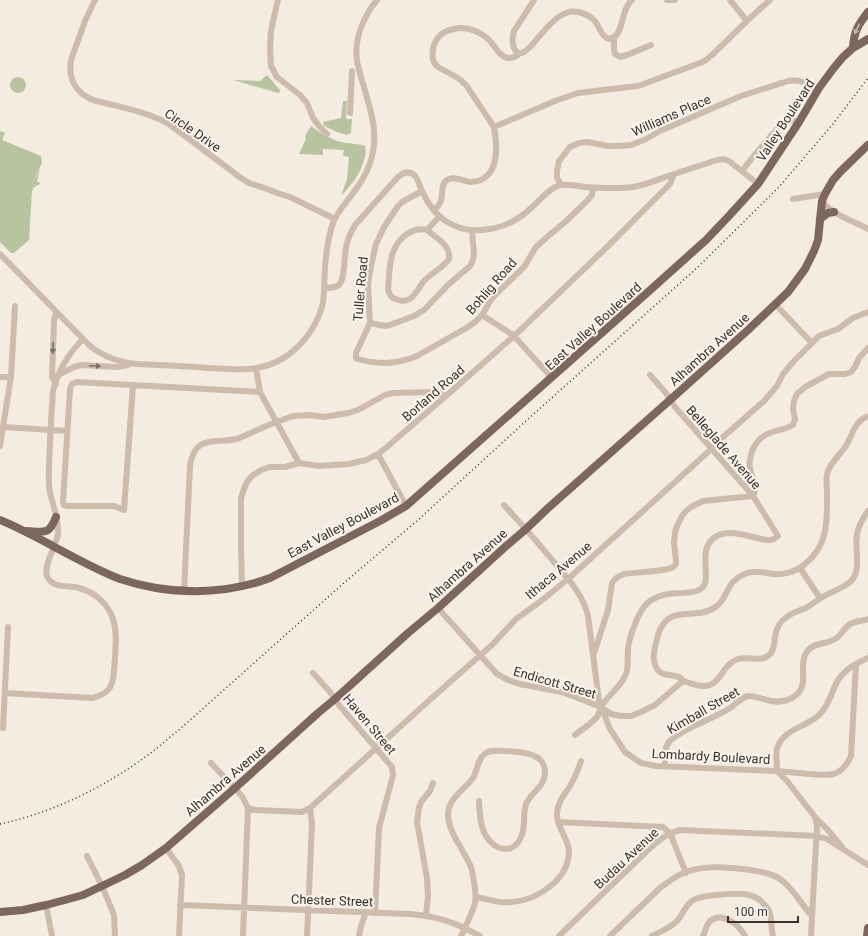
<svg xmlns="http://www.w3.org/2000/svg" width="868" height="936" viewBox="0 0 868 936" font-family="Roboto,sans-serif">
  <rect width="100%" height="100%" fill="#f4ebe1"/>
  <!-- green -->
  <path fill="#b8c4a0" d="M267,75L280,90V92L278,93L233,80L260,81Z
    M10 85a8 8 0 1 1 16 0a8 8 0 1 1-16 0Z
    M343,101H347L346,119H352L351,133L347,135L337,132L324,126L323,122L341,118Z
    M311,126C322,134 333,141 346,143C353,144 360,144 366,146L365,148C367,153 365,157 363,163C359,176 351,185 342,195V193L347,179L349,157L343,156L344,150L323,149V155L299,154L305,141L306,137L305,136Z
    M0,131L5,133L2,140L41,156L42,163L31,186L40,169L37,181L41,184C36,185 34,187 32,191L29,240L14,253H11L0,242Z"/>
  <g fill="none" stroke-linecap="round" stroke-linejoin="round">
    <!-- minor -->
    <path stroke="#cdbbac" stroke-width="6" d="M95,0L85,21L71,60C68,79 76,93 93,100C119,107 145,111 169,124L241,178L249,183L270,190L277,193L290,197L335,219
      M278,0L276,8L271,31L270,48L271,66L277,77L300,95L307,103L313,118L319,126L327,134
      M667,0H675
      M730,0L747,21
      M614,37V49L615,54L620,57L627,55L651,45
      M519,54C511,49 512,39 514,31L534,0
      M350,113L352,71
      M494,127L466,85C462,81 459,78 454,76C447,71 436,69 433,60C432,53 433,45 437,39C441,33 448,30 454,29C466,26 479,31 488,39C495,45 500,59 510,58C514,58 516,56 519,54C520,53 522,53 524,52C526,51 529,48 531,46C540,36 553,18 566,13C575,9 588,14 594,20C600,26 603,44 614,37C624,31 621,9 632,0
      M742,171C748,163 779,124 787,121C790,120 795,121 799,122
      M561,185L557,178V171L559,161L570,147L579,143L587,142L608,146H620L631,145L644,140L660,131L741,96L788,81C801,79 808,84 819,88
      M422,191L402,202L398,206L384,227L376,244L371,266L368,284L370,323L356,353V358L358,359C378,365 398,364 417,356L468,327L475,322L482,315L492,298L524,267L536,247L546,238L565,222L587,201L592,195L593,188
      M793,199L825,194
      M822,201C834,216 852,220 868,229
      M434,211C437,208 439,205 441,201C443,194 440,182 449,179C455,176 463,181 470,182C474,182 478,181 481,180C500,171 497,144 494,127L555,101L578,93L638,86L700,63L706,60L712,55L750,18L770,0
      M427,230C420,228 413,230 407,234C388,247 390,269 388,289C389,295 392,299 398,300C414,305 417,287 426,279C433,272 443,268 449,259C451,245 436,238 427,230L439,217
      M0,254L89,345C103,357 118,362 136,364C160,365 184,366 208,368C224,368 241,371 257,368C288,363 313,337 322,307C325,294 324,281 325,268C326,252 328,238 333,223C337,212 346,203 353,193C367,176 376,154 374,132C374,119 369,106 366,94C363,83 359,72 357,61C354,39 363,17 377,0
      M324,288C329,288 335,288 339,285C345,279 344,257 346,248C347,240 351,232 355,225L398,177C403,173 409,170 414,175C419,179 419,186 422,191C433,216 453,232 481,230C500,229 516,222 530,209C538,202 550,187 561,185C566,184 579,186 585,187C601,188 618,189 633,187C646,185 659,179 671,175C686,170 702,165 717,160L723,159L729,161L758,184
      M775,304L812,343
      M482,315L510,333L514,336L552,378
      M370,323L385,326L390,325L414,316L424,310L449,284L470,266L473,260L474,254L472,230
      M256,368L260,392L299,463
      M58,375L74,367L81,365L116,367L128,365
      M0,377H11
      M56,384L52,377L54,321L56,312
      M133,385L124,510L114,506H67L64,505L63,502L70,389L72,384L77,382L260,392
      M3,427L67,431
      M0,446L11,377L15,306
      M378,454L406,506
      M504,505C521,524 538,542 553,561C568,579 583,594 588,616L599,701L610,729L625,752L641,763L656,766L777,771L787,781L815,817C818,826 817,834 816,844L811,936
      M800,568L820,598
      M242,587L241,547V498L244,489L247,482L252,476L261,470L270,467H285L299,463L319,466L349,464L366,460L378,454L388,446L446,396L514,336L607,247L670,184L674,174
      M184,591L190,466C195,434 214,444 237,439L271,424L293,416L310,415L324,417L348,413L358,410L385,395L393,393L433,392L439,393L446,396
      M438,608L497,674L508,680L520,684L562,692L601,707L611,714L621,716H631L641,712L655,705L683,681C690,683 697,686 704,686C721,686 722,664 738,659C749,656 762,663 770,654C775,649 774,643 775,637C776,629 780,621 787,617C792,612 800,611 806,608C811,605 816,601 821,598C831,591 844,589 852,580C862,567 854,549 857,535C858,526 863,518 868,511
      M594,653L608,610L612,583C615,578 619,576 624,574C635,572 666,572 673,567C676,565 676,564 676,561L674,543L675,532L677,526L682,516L686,511L691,507L703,501L753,496C758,487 752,478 750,469C748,458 753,445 761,438C770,430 783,431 793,425L795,419L793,409L794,401L797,394L805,387L829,374H845L851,372L855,367L859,358L868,348
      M856,664L851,756C848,763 842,771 834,774C826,776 817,774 809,774C798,773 788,772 777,771C777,764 775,751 778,746C785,729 806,727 819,715C829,706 831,693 837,682C843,671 856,663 868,658
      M313,673L330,692L339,705L392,767L393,774L392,779L379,828L375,913
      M683,681C678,671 662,680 656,667C652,660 654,650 656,643C665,598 693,624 717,606C725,599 726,591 732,583C736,579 742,575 747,573C756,570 765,573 774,574C785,575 797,571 805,564C829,545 827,520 827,492C827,485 825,478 828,471C832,461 841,454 847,444C853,433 855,421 868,416
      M5,693L92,698C108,694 113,688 114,671C115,655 118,634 113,619C108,604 95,592 79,588C68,585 52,589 47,576C43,565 57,545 58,533C59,516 50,501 49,485C48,470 50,454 50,439C51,428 51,417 52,406C53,401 52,396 53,391C58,371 68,354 83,339
      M3,728L8,627
      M575,735C581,730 591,724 596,718C599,716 599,711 601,707C607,696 622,686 626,674C629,666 627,657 628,649C629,638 637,616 644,607C652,596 669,593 682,593C689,592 697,593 702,588C713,579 695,547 717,536C729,529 748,536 761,539C764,539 767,541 770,540C773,540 776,538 778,536L753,496L675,407L666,393L650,375
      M211,763L242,796L248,808L243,936
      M665,766C665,758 664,748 669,742C672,738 677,736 681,733C697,723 715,718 730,708C736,704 741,698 748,696C752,696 756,697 760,698C769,701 780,704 790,699C813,688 797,668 806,653C812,642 826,645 835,639C842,635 844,628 850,624C856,621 862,621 868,619
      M248,808L255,810L302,812L310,808L433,697L493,644L516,619L541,601L568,579L708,452L714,445L764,401L777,386L783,374L793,362L819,336L838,329L853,318L868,312
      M816,818L827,829L842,847
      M558,822L663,827L670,833L686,873
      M166,848L179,866L182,875L179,936
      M87,856L102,886L114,915L115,936
      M476,897C488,899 500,904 512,902C538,900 569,879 569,851C568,837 556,827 557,813C558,801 564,796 570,786C575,778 578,770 581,761
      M46,905L52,936
      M180,905L410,914C438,916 456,923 480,936
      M426,915L428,896L427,878L417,822L419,808L421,802L430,791L433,783
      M307,936L312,824L310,808
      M359,936L361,926L366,912
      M461,936C466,925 472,914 475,903C477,896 473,874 471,867C468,860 464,854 461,848C455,838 448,826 448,814C448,799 465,789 473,778C478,770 477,759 485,754C490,749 499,751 505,751C517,752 535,752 542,762C545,766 545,769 545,773C544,788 531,792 526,804C522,815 527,827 520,839C517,845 513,849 506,849C501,849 496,847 492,843C480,833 480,816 479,801
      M559,936L650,848C661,839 666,834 680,830L817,836L827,839L868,865
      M610,936L661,887C667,883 672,879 679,875C701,864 727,867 751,870C761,872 771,873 780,879C793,888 801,904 812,916
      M652,936C661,931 671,928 678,920C683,914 685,906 692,901C699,896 707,896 715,895C735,893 756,890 768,909C773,918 770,927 773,936
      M703,936C705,932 706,925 710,921C723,911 739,925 745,936"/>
    <!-- major -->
    <path stroke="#7d675c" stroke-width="8" d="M853,48C854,31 858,25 868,12
      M820,219L828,213L834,212
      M0,520C41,537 79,563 120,579C132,583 144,586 156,588C195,594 233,592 270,578L380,521L406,506L648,292L706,240L727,218L758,184L799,122L819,88L833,69L843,57L853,48L868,39
      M27,531C45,532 49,535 56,517
      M0,912L23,910L46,905L65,900L83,895L102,886L125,875L142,865L166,848L235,788L318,713L335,699L408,633L438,608L505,547L526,529L547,509L670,400L748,330L788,292L805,269L814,251L818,240L822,201L825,194L833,180L841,171L868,145
      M867,936L868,928"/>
    <!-- rail -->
    <path stroke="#3b302b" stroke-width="1.5" stroke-dasharray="1 3" stroke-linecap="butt" d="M0,824C55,812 107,786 152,752C161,745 171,736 180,729L345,582L418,520L527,420L698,267L778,188L833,124L868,78"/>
  </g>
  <!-- one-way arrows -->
  <defs><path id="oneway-solid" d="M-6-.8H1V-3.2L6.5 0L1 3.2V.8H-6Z"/></defs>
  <use fill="#c2b5ac" href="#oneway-solid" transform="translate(857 29) rotate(116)"/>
  <g fill="#7d6f65">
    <use href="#oneway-solid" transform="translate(53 348) rotate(92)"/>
    <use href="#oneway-solid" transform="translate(95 366) rotate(3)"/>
  </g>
  <g text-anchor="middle" stroke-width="4" stroke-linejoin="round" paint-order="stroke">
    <!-- street labels -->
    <g font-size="13" fill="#3b302b" stroke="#fbf5ee">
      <text transform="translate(671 115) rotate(-24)" y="5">Williams Place</text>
      <text transform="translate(785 120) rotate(-57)" y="5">Valley Boulevard</text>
      <text transform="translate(193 130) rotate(35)" y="5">Circle Drive</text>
      <text transform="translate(491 286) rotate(-49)" y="5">Bohlig Road</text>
      <text transform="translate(360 289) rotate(-85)" y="5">Tuller Road</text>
      <text transform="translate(593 326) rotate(-42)" y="5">East Valley Boulevard</text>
      <text transform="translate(709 349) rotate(-42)" y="5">Alhambra Avenue</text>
      <text transform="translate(433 393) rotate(-41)" y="5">Borland Road</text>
      <text transform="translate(724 447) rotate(49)" y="5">Belleglade Avenue</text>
      <text transform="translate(343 525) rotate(-28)" y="5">East Valley Boulevard</text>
      <text transform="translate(467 565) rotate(-42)" y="5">Alhambra Avenue</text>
      <text transform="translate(558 570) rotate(-40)" y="5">Ithaca Avenue</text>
      <text transform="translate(555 682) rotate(16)" y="5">Endicott Street</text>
      <text transform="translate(703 710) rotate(-30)" y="5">Kimball Street</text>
      <text transform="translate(370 724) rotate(50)" y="5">Haven Street</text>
      <text transform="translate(711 756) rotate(3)" y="5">Lombardy Boulevard</text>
      <text transform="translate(225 780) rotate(-41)" y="5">Alhambra Avenue</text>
      <text transform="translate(626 858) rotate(-43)" y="5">Budau Avenue</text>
      <text transform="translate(332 900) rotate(2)" y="5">Chester Street</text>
    </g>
  </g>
  <!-- scale -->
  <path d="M728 916v6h70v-6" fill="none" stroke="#3b302b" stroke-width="2"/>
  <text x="734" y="916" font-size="12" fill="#3b302b" stroke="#fbf5ee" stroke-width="3" paint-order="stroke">100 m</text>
</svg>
